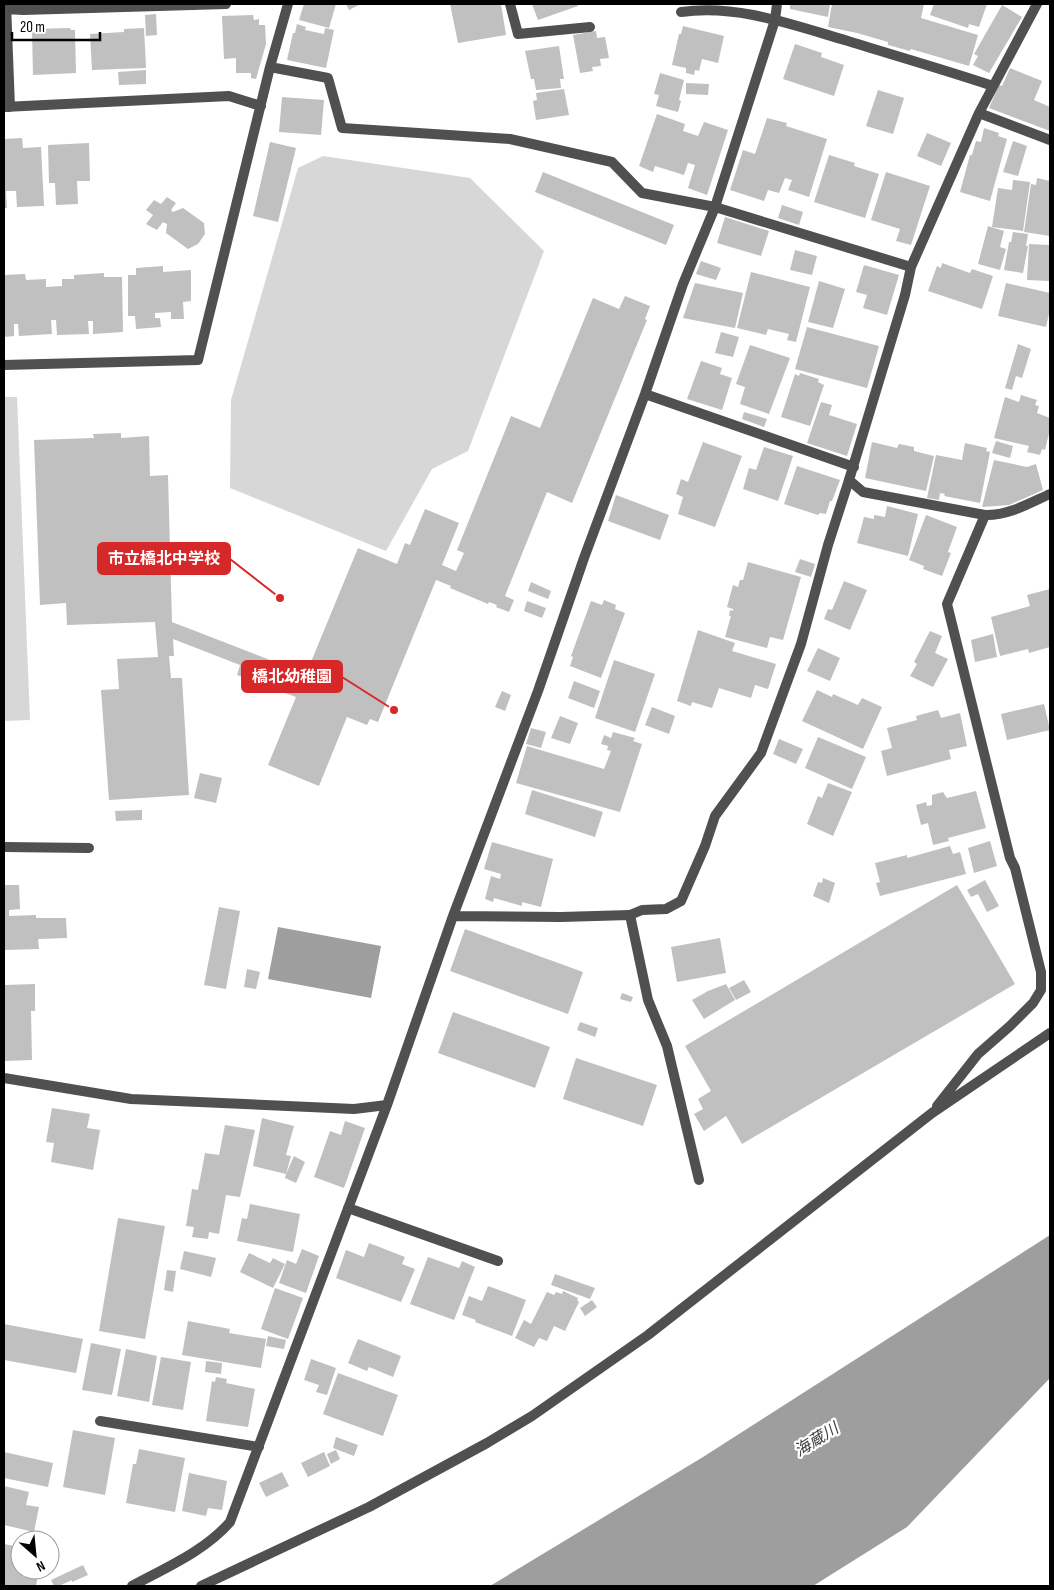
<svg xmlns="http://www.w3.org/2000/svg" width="1054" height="1590" viewBox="0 0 1054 1590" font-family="'Sofia Sans Condensed','Noto Sans JP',sans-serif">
  <rect width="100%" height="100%" fill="#fff"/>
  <!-- green -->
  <path fill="#d7d7d7" d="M323,156L470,178L544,251L468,451L432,469L386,551L230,488L231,400L298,168Z
    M4,397H17L30,720L4,721Z"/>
  <!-- water -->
  <path fill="#9e9e9e" d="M278,927L381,946L371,998L268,979Z
    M1050,1235V1378L907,1527L813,1586H490L703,1457Z"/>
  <!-- building -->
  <path fill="#c0c0c0" d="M304,4H336L329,28L299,20Z
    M346,4H361L349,10Z
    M450,4H501L506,35L458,43Z
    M532,4H578V6L538,20Z
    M790,4H830L828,17L790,9Z
    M832,4H924L921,18L978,35L969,66L911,49L910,51L888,45V42L857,33L828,27Z
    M934,4H987L979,27L969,24L968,28L930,15Z
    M1002,5L1022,17L989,73L973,65L978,56L974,54Z
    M156,14L157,35L146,36L145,15Z
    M253,15L254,20L259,19V25H265L266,44L256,79L251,78V73H236V58L224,59L222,16Z
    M297,24L306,27L305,30L324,34L325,28L334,30L326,68L287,60L293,33H295Z
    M683,26L724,36L718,63L702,59L699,71L695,70L694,75L686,73V68L672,65L679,34H681Z
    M70,28L71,30H75L76,73L33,75L32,32H34V29Z
    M144,28L146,68L92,70L90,34L124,32V29Z
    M596,31L597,38L605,37L609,58L600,59L601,66L592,67L593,71L580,73L573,35Z
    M795,44L822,53L821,57L844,65L834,96L783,79Z
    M559,46L564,79H560L561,88L536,90L534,79H531L525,51Z
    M1010,68L1042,81L1034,100L1050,107V131L989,108L999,85L1002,86Z
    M146,70V84L119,85L118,72Z
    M660,73L684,80L679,100L681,101L678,112L656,106L659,95L654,94Z
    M686,83L709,84L708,95L686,94Z
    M564,89L569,115L536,120L533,101L537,100L536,93Z
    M878,90L904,98L893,134L866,126Z
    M282,97L324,100L321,135L279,132Z
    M657,114L685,124L683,131L698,136L704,122L728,130L707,195L688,188L695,165L688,163L684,175L655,166L653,172L639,166Z
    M767,118L787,123L786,126L827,139L809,197L788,190L792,180L785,178L779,193L768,190L764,201L730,190L743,150L755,154Z
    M984,128L999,133L998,136L1007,139L990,201L960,192L970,155H972L976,141L981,142Z
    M927,133L951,143L941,166L917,156Z
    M22,138L23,148L41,147L44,206L17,207L16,191H6L7,208H4V139Z
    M1013,141L1027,146L1018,176L1003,172Z
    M270,142L296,148L278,222L253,216Z
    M89,143L90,181H77L78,204L56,205L55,183H49L48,145Z
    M829,155L855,163L854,166L879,174L865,218L814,202Z
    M543,172L674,225L666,245L535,192Z
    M886,172L930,186L911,245L896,241L900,229L871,220Z
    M1037,178L1050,181V236L1024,232L1031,184L1036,185Z
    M1013,180L1030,182L1023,231L992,227L998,188L1012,190Z
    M167,197L176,203L171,210L173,212L183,208L204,223L205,234L198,244L188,249L166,233L167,224L163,222L157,230L146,224L153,215L146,210L154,200L161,204Z
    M782,205L803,212L799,225L778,218Z
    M725,217L769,231L761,256L717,243Z
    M988,226L1004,231L1000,247L1006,249L1000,270L978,264Z
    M1013,232L1028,234L1026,246H1028L1023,273L1004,270L1009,242H1011Z
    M1029,244L1050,245L1049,281L1027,280Z
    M795,250L817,256L812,275L790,270Z
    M701,261L721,268L716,280L696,274Z
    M942,263L970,273L972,269L993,276L982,309L928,291L937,266L941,268Z
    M864,265L899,275L887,315L863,308L867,295L856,292Z
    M163,266V272L191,270V301L183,302L184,319H171V312L155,313V318H160L161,327L136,329L135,316H128V275H136V268Z
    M751,272L810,287L796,342L787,340L789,334L768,329L766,335L737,328Z
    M104,273V277H122L123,332L93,334V321H88L89,334L57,335L56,320H51L52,334L19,336L18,324H14V336L4,337V275L25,274L26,280L46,279V287L62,286V279H74V275Z
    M819,281L845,289L833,328L808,322Z
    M695,283L743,293L735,328L683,318Z
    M1006,283L1050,293V309L1046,327L998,316Z
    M625,296L650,306L645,319L647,320L572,503L547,492L505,596L514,600L509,612L496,607L497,605L489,602L488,604L450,588L451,586L436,580L378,722L370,719L367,725L347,717L319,786L268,765L296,697L237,675L240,665L173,639L174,656H169L171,678H182L189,795L109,800L101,690L119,689L117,659L158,657L155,622L67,625L66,603L40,605L34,440L94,438L93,434L121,433V438L149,436L150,476L168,475L172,622L306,674L358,548L397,564L405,543L410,545L425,509L459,523L442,565L456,571L464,553L457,550L511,416L540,428L593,298L619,309Z
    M807,327L879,346L867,388L795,369Z
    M721,332L739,337L733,357L715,353Z
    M1018,344L1031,349L1022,378L1016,376L1012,390L1005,388Z
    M750,345L790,358L769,414L740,404L745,387L736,384Z
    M701,361L722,368L720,374L732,378L722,410L687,399Z
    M800,373L819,379L818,382L824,385L810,426L781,417L795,374L799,376Z
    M1021,395L1037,400L1035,405L1039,406L1037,413L1050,418V429L1045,450L1042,449L1040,455L1027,452L1029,446L994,438L1005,397L1019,402Z
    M821,402L832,405L829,415L857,424L847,456L807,443Z
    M744,412L767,419L764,427L742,419Z
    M996,441L1013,446L1010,458L992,453Z
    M703,442L742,456L715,527L678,514L683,497L676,494L681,479L688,482Z
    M872,442L897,448L899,444L914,447V451L934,456L926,491L865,478Z
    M965,443L987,448L986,451L990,452L980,503L944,496L945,494L940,493L939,500L927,498L936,455L962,460Z
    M764,447L793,456L778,501L743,489L749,468L756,470Z
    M994,460L1027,467L1036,464L1043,490L1009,505L982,507Z
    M797,466L840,480L832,501H830L826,514L820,513L818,515L784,504Z
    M616,495L669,515L660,540L608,521Z
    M887,506L918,514L908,556L857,543L864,517L874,519V515L885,517Z
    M926,515L957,527L948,552L951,553L942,576L923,569L924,566L909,560Z
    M800,559L815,564L811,577L795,572Z
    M748,562L801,577L783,640L770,637L767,648L725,637L731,616H729L730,610L733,611V609L727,607L733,585L738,587L740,580H743Z
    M844,581L867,590L850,630L824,619L828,609L832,610Z
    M531,582L551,591L548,599L528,591Z
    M1050,589V647L1029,653L1028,649L1000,656L991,617L1030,606L1027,595Z
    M604,600L616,605L615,609L625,613L601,678L570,666L573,657L571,656L591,601L602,605Z
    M527,601L546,608L542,618L524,611Z
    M698,630L735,643L732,651L776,664L768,689L755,685L751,698L719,688L712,708L692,702L691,706L677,701Z
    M930,631L942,636L935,653L948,659L933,687L910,676L917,664L914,662Z
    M993,634L997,657L975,662L971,640Z
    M818,648L840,658L830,681L807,671Z
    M614,660L655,674L635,732L595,718Z
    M574,681L600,691L594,708L568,698Z
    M817,690L832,697L833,694L858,705L862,698L882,707L863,749L802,721Z
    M502,691L511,695L505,711L495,707Z
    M1044,704L1050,730L1007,740L1001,714Z
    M652,707L675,716L669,734L645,725Z
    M938,710L941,718L960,713L967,746L949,750L951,759L887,776L881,751L892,748L887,728L917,720L916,716Z
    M560,716L578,723L570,744L551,738Z
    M531,728L546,732L541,748L526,744Z
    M613,732L635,738L633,741L642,744L620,812L516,783L527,746L604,769L611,751L607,750L608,746L601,744L604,735L611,738Z
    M818,737L866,757L852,789L805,768Z
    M779,739L803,749L796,764L773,754Z
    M200,773L222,778L216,803L194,798Z
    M828,783L852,792L833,836L807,824L818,796L822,798Z
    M532,790L603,812L595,837L525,814Z
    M976,791L986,828L948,838L949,841L933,845L928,823L921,825L916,805L926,802L927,806L932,805V795L943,792L947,798Z
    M142,810V820L116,821L115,811Z
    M990,841L997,866L974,873L968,848Z
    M492,842L553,859L541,907L522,902V906L494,898L493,902L485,899L491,876L500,879L501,874L484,869Z
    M950,846L953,854L960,852L966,874L880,896L876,883L880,882L875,863L907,855V858Z
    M823,878L835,883L829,903L813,896L818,882L822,883Z
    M985,880L999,906L987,912L978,894L971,897L967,890Z
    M4,885H19L20,909L9,910V916L36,915V918H66L67,938L38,939L39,949L4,950Z
    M957,885L1015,984L742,1144L726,1116L704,1131L694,1114L703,1109L698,1099L711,1091L685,1046Z
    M219,907L240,911L226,989L204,985Z
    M465,929L583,972L568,1014L450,971Z
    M720,938L726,973L677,982L671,947Z
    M247,969L260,972L256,989L244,987Z
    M744,980L751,992L736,1000L729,988Z
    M35,984V1011H31L32,1060L4,1061V985Z
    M726,984L735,1000L704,1019L692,1000L708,991Z
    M622,993L633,997L631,1002L620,999Z
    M453,1012L550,1047L535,1088L438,1053Z
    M580,1022L598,1028L595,1037L577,1030Z
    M576,1058L657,1085L643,1126L563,1099Z
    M52,1108L90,1114L87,1128L100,1130L93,1170L51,1162L54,1143L46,1142Z
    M262,1118L294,1126L286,1155L291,1156L286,1174L294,1156L305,1162L296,1183L285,1178L286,1174L253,1166Z
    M345,1121L365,1128L344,1188L314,1177L330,1131L341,1135Z
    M225,1125L255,1130L240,1197L226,1195L219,1234L209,1232L208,1239L192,1237L194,1227L186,1226L192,1189L198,1190L205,1153L219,1155Z
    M250,1204L300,1214L293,1252L237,1241L242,1218L247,1219Z
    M118,1218L165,1226L145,1339L99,1331Z
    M369,1243L405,1257L402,1264L415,1269L401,1302L336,1278L346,1250L364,1257Z
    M302,1249L319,1256L306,1293L279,1283L287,1260L296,1264Z
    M184,1251L216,1258L211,1277L180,1269Z
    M249,1253L270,1263L273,1258L285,1264L273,1288L240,1272Z
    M428,1257L459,1268L462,1261L475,1267L454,1320L410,1304Z
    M167,1270L176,1271L173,1292L164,1290Z
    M555,1274L595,1288L590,1299L551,1285Z
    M488,1286L526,1300L512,1336L475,1322L476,1320L462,1315L469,1296L482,1301Z
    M275,1288L303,1298L288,1339L261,1329Z
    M563,1291L578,1298L577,1300L579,1302L565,1331L554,1326L547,1341L539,1338L534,1347L515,1338L524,1320L531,1324L547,1292L554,1295L556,1292L562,1294Z
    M592,1300L597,1307L585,1316L580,1308Z
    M188,1321L230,1329L229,1333L266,1339L261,1368L182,1355Z
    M4,1324L83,1339L76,1373L4,1360Z
    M268,1336L286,1340L284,1349L266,1346Z
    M358,1339L401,1356L393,1377L369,1367L367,1371L348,1363Z
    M91,1343L121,1349L112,1395L82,1390Z
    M126,1349L157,1356L149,1402L117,1396Z
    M161,1357L191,1362L183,1410L152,1405Z
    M311,1359L336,1368L327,1395L316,1392L319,1385L304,1380Z
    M206,1361L222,1363L221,1374L205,1372Z
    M338,1373L398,1395L383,1436L323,1414Z
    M216,1377L227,1379L226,1383L255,1389L248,1427L206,1421L212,1381L215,1382Z
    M73,1430L115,1438L105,1495L63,1487Z
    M336,1437L358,1445L354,1456L333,1448Z
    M139,1449L185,1458L175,1512L126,1503L133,1464H136Z
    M336,1450L340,1459L331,1464L327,1454Z
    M4,1452L53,1463L48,1487L4,1478Z
    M324,1452L330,1466L308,1477L301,1463Z
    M282,1472L289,1486L266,1497L259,1483Z
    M189,1473L227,1481L222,1510L208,1508L206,1516L182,1511Z
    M4,1486L29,1492L26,1505L39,1507L34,1532L4,1525Z
    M4,1544L20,1547V1570H39L36,1586H4Z
    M83,1565L88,1575L72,1582V1580L59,1586H54L51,1580Z"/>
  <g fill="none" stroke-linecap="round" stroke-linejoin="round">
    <!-- lane -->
    <path stroke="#505050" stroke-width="10" d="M630,915L642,910L666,909L681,901L705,846L715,816L761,753L801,644L828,545L849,480"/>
    <!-- street -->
    <path stroke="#505050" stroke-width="10" d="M6,4L10,107
      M510,4L518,34L590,27
      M1037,4L979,113L911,267L905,295L849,480L863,492L985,515C1007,516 1030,503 1050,494
      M6,9L23,10L226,4
      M681,12C738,4 793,25 848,41C896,56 945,70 993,86
      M270,67L328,78L342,128L510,139L612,162L642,193L715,207L911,267
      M4,107L229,96L261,106
      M979,113L1050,140
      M4,365L198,360L270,67L288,4
      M645,394L854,467
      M4,847L89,848
      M453,916L561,917L630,915L648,1000L667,1046L699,1180
      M4,1078L131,1099L354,1109L387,1105
      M937,1106L978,1054L1010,1026L1033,1003L1041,990V972L1015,868L1010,858L947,604L985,515
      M348,1208L498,1261
      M100,1421L259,1447
      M132,1586C165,1568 205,1551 230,1522L387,1105L453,916L538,691L584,558L645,394L683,284L715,207L775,20L777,4
      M201,1586L369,1507L487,1443L532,1416L648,1335L932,1113L1050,1033"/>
  </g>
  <g text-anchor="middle" stroke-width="4.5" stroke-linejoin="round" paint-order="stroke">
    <!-- water labels -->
    <g font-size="16" font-style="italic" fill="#3f3f3f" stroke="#fff">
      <text transform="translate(816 1439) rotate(-32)" y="6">海蔵川</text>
    </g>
  </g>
  <!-- callouts -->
  <path fill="none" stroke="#d62828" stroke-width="2" d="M280 598L230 559M394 710L342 677"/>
  <g fill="#d62828" stroke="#fff" stroke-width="2">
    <circle cx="280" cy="598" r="5"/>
    <circle cx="394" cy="710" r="5"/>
  </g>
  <g fill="#d62828" stroke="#d62828" stroke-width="2">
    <rect x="98" y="543" width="132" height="31" rx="5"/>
    <rect x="242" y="661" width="100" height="31" rx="5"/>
  </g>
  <g font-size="16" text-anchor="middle" font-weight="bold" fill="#fff">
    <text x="164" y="564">市立橋北中学校</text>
    <text x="292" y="682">橋北幼稚園</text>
  </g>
  <!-- border -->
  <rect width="1054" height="1590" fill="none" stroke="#000000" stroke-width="10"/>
  <!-- north arrow -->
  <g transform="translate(35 1555) rotate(153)"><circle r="24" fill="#ffffff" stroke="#999999"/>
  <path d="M0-4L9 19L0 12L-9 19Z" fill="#000000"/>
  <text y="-8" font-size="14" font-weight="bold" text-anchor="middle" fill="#000000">N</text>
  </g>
  <!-- scale -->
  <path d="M12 32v8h88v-8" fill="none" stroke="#000000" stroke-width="2.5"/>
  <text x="20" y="32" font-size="15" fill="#000000" stroke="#ffffff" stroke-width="4" paint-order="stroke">20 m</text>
</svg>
